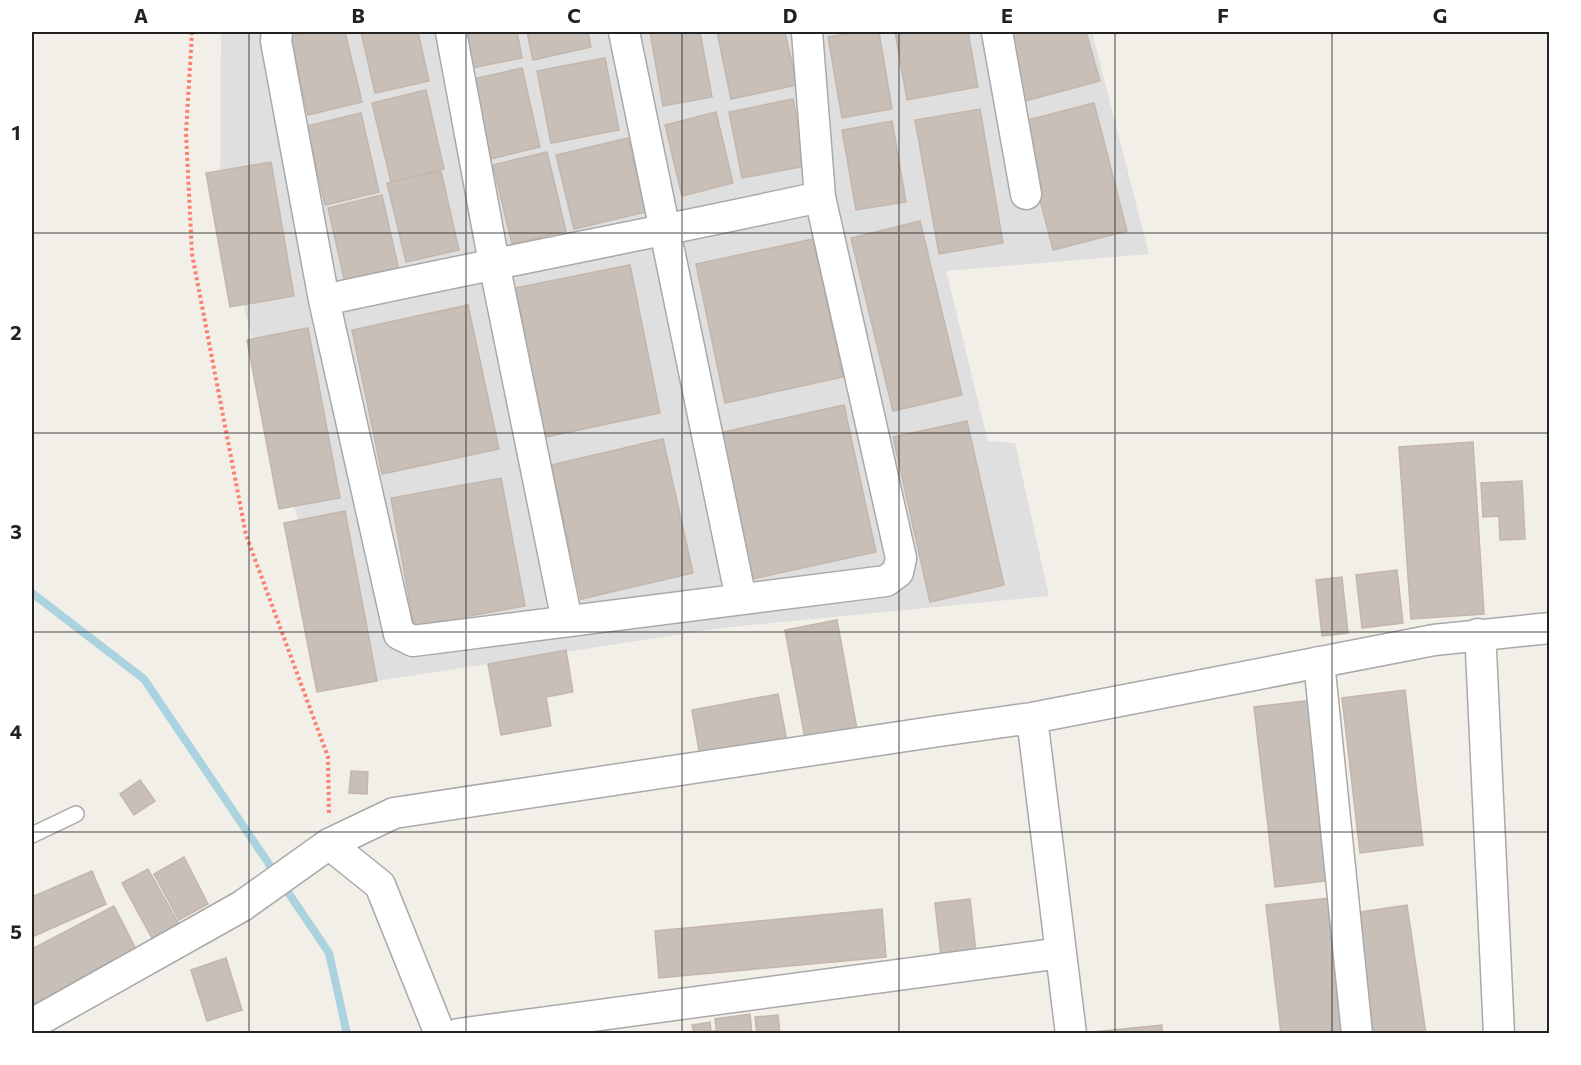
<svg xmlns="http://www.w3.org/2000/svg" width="1581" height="1065" viewBox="0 0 1581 1065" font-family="Commissioner,sans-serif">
  <rect width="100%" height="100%" fill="#f2efe9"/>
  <!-- residential -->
  <path fill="#e0dfdf" d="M221,32H1092L1149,254L946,271L988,441L1015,443L1049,596L721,628L345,686L281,460L220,207Z"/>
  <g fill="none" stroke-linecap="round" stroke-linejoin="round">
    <!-- stream -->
    <path stroke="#aad3df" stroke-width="8" d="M32,593L144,679L329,953L347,1034"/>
  </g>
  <!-- building -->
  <path fill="#c7bfb8" stroke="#c4b6ab" stroke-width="1.5" d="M309,32H345L362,102L308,115L290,36Z
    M361,32H418L429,81L375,93Z
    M463,32H517L522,58L471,68Z
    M527,32H588L591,47L533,60Z
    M650,32H700L712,97L663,106Z
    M717,32H785L797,85L731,99Z
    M861,32H879L892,109L842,118L828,37Z
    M895,32H968L978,87L907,100Z
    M1006,32H1086L1100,81L1025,101Z
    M605,58L619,130L551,143L537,71Z
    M522,68L540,147L486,160L468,80Z
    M426,90L444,169L391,182L372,103Z
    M793,99L806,166L742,178L729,112Z
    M1094,103L1127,231L1053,250L1020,122Z
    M980,109L1003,243L939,254L915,120Z
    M716,112L733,183L682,196L665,125Z
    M361,113L379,192L325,205L307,126Z
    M892,121L906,202L856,210L842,130Z
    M628,138L646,212L574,229L556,155Z
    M547,152L566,231L512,244L493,165Z
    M271,162L294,296L230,307L206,173Z
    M441,171L459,250L406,262L387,183Z
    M382,195L400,275L346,287L328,208Z
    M920,221L962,395L893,411L851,238Z
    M813,239L843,377L725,403L696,264Z
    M630,265L660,413L545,437L515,288Z
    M468,305L499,449L382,474L352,330Z
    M308,328L340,498L279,509L247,340Z
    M844,405L876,552L752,579L719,433Z
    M967,421L1004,585L930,602L893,437Z
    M663,439L693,573L581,599L551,465Z
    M1473,442L1484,614L1411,619L1399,447Z
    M501,478L525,606L414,626L391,498Z
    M1522,481L1525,539L1500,540L1499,516L1483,517L1481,483Z
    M345,511L377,681L317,692L284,523Z
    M1397,570L1403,623L1362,628L1356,575Z
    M1342,577L1348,633L1322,636L1316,580Z
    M837,620L858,735L806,744L785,630Z
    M566,650L573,692L546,697L551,726L501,735L488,664Z
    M1405,690L1423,845L1360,853L1342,698Z
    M778,694L788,747L701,763L692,710Z
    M1313,700L1333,880L1275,887L1254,707Z
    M351,771L368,772L367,794L349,793Z
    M140,780L155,801L134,815L120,794Z
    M184,857L208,904L179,920L154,874Z
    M148,869L180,926L153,940L122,883Z
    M92,871L106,904L32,937V897Z
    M1330,898L1346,1034H1281L1266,905Z
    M970,899L977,961L942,965L935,903Z
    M1407,905L1426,1034H1371L1354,913Z
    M114,906L140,957L32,1013V949Z
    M882,909L886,957L659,978L655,931Z
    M226,958L242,1010L207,1021L191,970Z
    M750,1014L752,1034H717L715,1019Z
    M778,1015L780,1034H757L755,1017Z
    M710,1022L711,1031H716V1034H694L692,1025Z
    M1162,1025V1034H1083V1033Z"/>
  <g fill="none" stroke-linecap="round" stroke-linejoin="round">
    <!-- service casing -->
    <g stroke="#a9a9a9" stroke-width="18">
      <path id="service" d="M32,835L76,814"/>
    </g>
    <!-- minor casing -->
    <g stroke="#a9a9a9" stroke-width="33">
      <path id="minor" d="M277,32L276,41L324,300L399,634L413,641L886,581L898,572L901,558L820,197L807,32
        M451,32L494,263L567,621
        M624,32L741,599
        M997,32L1026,194
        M324,300C489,264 655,233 820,197
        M1478,634L1481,651L1499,1034
        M1319,662L1357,1034
        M1032,718L1071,1034
        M329,844L380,885L440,1034
        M32,1024L242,906L329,844L394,813L939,731L1032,718L1434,640L1550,628
        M458,1034L1061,953"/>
    </g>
    <!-- path -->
    <path stroke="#fa8072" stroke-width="4" stroke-dasharray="3 3" stroke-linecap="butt" d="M192,32L186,133L192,254L246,535L328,757L329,813"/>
    <!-- service -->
    <use href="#service" stroke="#fff" stroke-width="15"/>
    <!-- minor -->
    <use href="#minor" stroke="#fff" stroke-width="30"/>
  </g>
  <!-- grid -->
  <path fill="none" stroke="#222" stroke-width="1.5" stroke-opacity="0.55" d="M249,32V1034M466,32V1034M682,32V1034M899,32V1034M1115,32V1034M1332,32V1034M32,233H1550M32,433H1550M32,632H1550M32,832H1550"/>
  <!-- border -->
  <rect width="1581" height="1065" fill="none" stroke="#ffffff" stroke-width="66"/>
  <rect x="33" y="33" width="1515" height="999" fill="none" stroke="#222" stroke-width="2"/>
  <g font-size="20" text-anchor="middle" font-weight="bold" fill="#222">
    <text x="141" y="23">A</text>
    <text x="358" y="23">B</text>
    <text x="574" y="23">C</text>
    <text x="790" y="23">D</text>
    <text x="1007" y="23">E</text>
    <text x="1223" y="23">F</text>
    <text x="1440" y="23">G</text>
    <text x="16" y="140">1</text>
    <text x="16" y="340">2</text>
    <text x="16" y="539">3</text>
    <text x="16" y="739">4</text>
    <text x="16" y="939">5</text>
  </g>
</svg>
